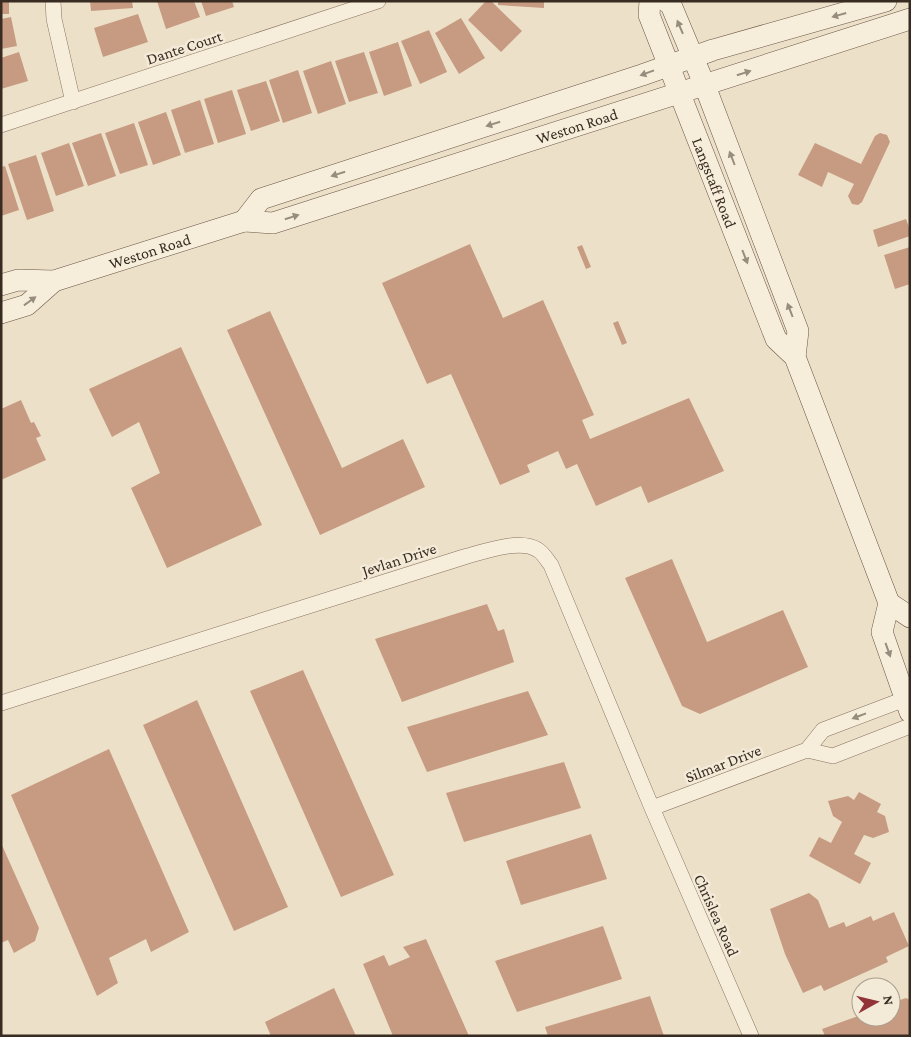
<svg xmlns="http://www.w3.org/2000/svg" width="911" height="1037" viewBox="0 0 911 1037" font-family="'Crimson Pro',serif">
  <rect width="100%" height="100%" fill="#ece0c9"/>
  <!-- building -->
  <path fill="#c79b81" d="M1,1H9V14H1Z
    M90,1H132L133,8L91,11Z
    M157,1H194L200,17L166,29Z
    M201,1H232L234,7L206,16Z
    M486,1H491L522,31L501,52L468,20Z
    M498,1H544V8L498,5Z
    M138,14L148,42L103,57L94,28Z
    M11,17L17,46L1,49V19Z
    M461,18L485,58L459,74L435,33Z
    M429,30L447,72L420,84L401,41Z
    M398,42L412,86L384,96L369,52Z
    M19,52L28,81L1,89V58Z
    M364,52L378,93L349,102L335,61Z
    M331,61L346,104L318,114L303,71Z
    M298,70L312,113L283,123L269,80Z
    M266,81L280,121L251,131L237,90Z
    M232,90L246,134L218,143L204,99Z
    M200,100L214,144L185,153L171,110Z
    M166,112L181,155L153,165L138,122Z
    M134,123L148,165L120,174L105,133Z
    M101,133L116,176L88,186L72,143Z
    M880,133L887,135L890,142L862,202L858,205L852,204L848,196L854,184L828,172L822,187L798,175L815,143L861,164L875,136Z
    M69,143L84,186L56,196L41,153Z
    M36,155L54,211L27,220L8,164Z
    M5,166L19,210L1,216V167Z
    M906,219L910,230V236L878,247L873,230Z
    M470,244L503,318L543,300L594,415L582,420L590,439L689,398L724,471L648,503L641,486L596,506L577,464L566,469L558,451L527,465L530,472L500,485L451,374L427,384L382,283Z
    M582,245L591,267L586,269L577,247Z
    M910,247V284L895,289L884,255Z
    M270,311L342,468L403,439L425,487L320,535L227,330Z
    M618,321L627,343L622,345L613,323Z
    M181,347L262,525L167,568L131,488L160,473L139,422L112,437L89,389Z
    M21,400L31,423L34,422L41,436L36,438L46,460L1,480V409Z
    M672,559L707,642L783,610L808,667L700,714L682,706L625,578Z
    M487,604L498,631L504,629L514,662L402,702L375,639Z
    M303,670L394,875L341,897L250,691Z
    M528,691L548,735L427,772L407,727Z
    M197,700L288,907L234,931L143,725Z
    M109,749L189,932L151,952L146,939L109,958L118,983L97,996L11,795Z
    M564,762L581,808L464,842L446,793Z
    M859,792L881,804L877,812L885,816L889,832L873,838L864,835L854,854L871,863L860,884L809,856L819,837L831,843L842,822L833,816L828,801L848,796L854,800Z
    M591,834L607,879L521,905L506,861Z
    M1,843L39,928L35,941L14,953L8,940L1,943Z
    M809,893L818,900L829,928L844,922L846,927L871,916L873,921L894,912L909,946L886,957L888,962L824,991L821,985L803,993L785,954L770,909Z
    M603,926L622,979L517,1012L495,961Z
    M426,939L469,1036H393L363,964L384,955L389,966L410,957L403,947Z
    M334,988L356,1036H271L265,1022Z
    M650,996L664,1036H548L545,1027Z
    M906,998L910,1000V1036H825L822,1029L861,1015V1017H891V1003Z"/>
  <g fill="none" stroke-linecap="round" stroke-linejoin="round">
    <!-- street casing -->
    <g stroke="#87725f" stroke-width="16">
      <path id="street" d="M53,1L54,19L73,102
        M1,125L378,1
        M1,703L464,557C483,552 520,538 538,550C543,553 547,560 551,565L652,808L751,1036
        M807,750L833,756L910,726
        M652,808L807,750L823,730L910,697"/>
    </g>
    <!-- secondary casing -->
    <g stroke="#695442" stroke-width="22">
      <g id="secondary">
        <path id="s1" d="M650,1L649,15L776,339L795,357L889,603L882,632L910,712"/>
        <path d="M666,1L671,5L705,86L798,331L795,357"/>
        <path d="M244,221L261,199L642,75L713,50L886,1"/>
        <path id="s2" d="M1,285L18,280L54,281L244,221L273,223L910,19"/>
        <path d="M1,313L27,305L54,281"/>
        <path d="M889,603L910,617"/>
      </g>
    </g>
    <!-- street -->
    <use href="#street" stroke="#f7eddb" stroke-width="15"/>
    <!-- secondary -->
    <use href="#secondary" stroke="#f7eddb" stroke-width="21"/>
  </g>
  <!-- one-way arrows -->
  <defs><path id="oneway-solid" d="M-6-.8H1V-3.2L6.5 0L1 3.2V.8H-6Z" transform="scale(1.25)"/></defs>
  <g fill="#988c7e">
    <use href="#oneway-solid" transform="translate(839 15) rotate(164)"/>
    <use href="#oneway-solid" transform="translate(680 27) rotate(-113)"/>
    <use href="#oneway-solid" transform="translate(647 73) rotate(160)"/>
    <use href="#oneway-solid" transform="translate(744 73) rotate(-18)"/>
    <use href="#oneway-solid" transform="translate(493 124) rotate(162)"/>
    <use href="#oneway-solid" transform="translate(732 158) rotate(-111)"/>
    <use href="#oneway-solid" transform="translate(338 174) rotate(162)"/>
    <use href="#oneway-solid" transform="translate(292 217) rotate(-18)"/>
    <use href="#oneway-solid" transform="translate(745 257) rotate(69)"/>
    <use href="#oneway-solid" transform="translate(30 301) rotate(-36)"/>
    <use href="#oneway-solid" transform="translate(790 310) rotate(-111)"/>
    <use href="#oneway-solid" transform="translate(888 650) rotate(70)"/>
    <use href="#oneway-solid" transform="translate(859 716) rotate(159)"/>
  </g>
  <g text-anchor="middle" stroke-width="5" stroke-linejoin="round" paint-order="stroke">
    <!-- street labels -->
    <g font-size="16" fill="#382b21" stroke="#f4ead8">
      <text transform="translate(184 47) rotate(-18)" y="6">Dante Court</text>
      <text dy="6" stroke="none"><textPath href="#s2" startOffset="601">Weston Road</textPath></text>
      <text dy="6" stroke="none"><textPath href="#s1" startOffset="194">Langstaff Road</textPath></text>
      <text dy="6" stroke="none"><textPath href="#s2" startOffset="154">Weston Road</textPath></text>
      <text transform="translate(399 559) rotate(-18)" y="6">Jevlan Drive</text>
      <text transform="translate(723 763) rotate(-21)" y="6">Silmar Drive</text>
      <text transform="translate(717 915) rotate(66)" y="6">Chrislea Road</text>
    </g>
  </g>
  <!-- border -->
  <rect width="911" height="1037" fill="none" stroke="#382b21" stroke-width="5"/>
  <!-- north arrow -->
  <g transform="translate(876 1002) rotate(82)"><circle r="24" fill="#f4ead8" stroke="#a99e8f"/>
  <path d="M0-4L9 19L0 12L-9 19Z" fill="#913337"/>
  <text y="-8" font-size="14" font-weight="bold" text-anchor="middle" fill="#382b21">N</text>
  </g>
</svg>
